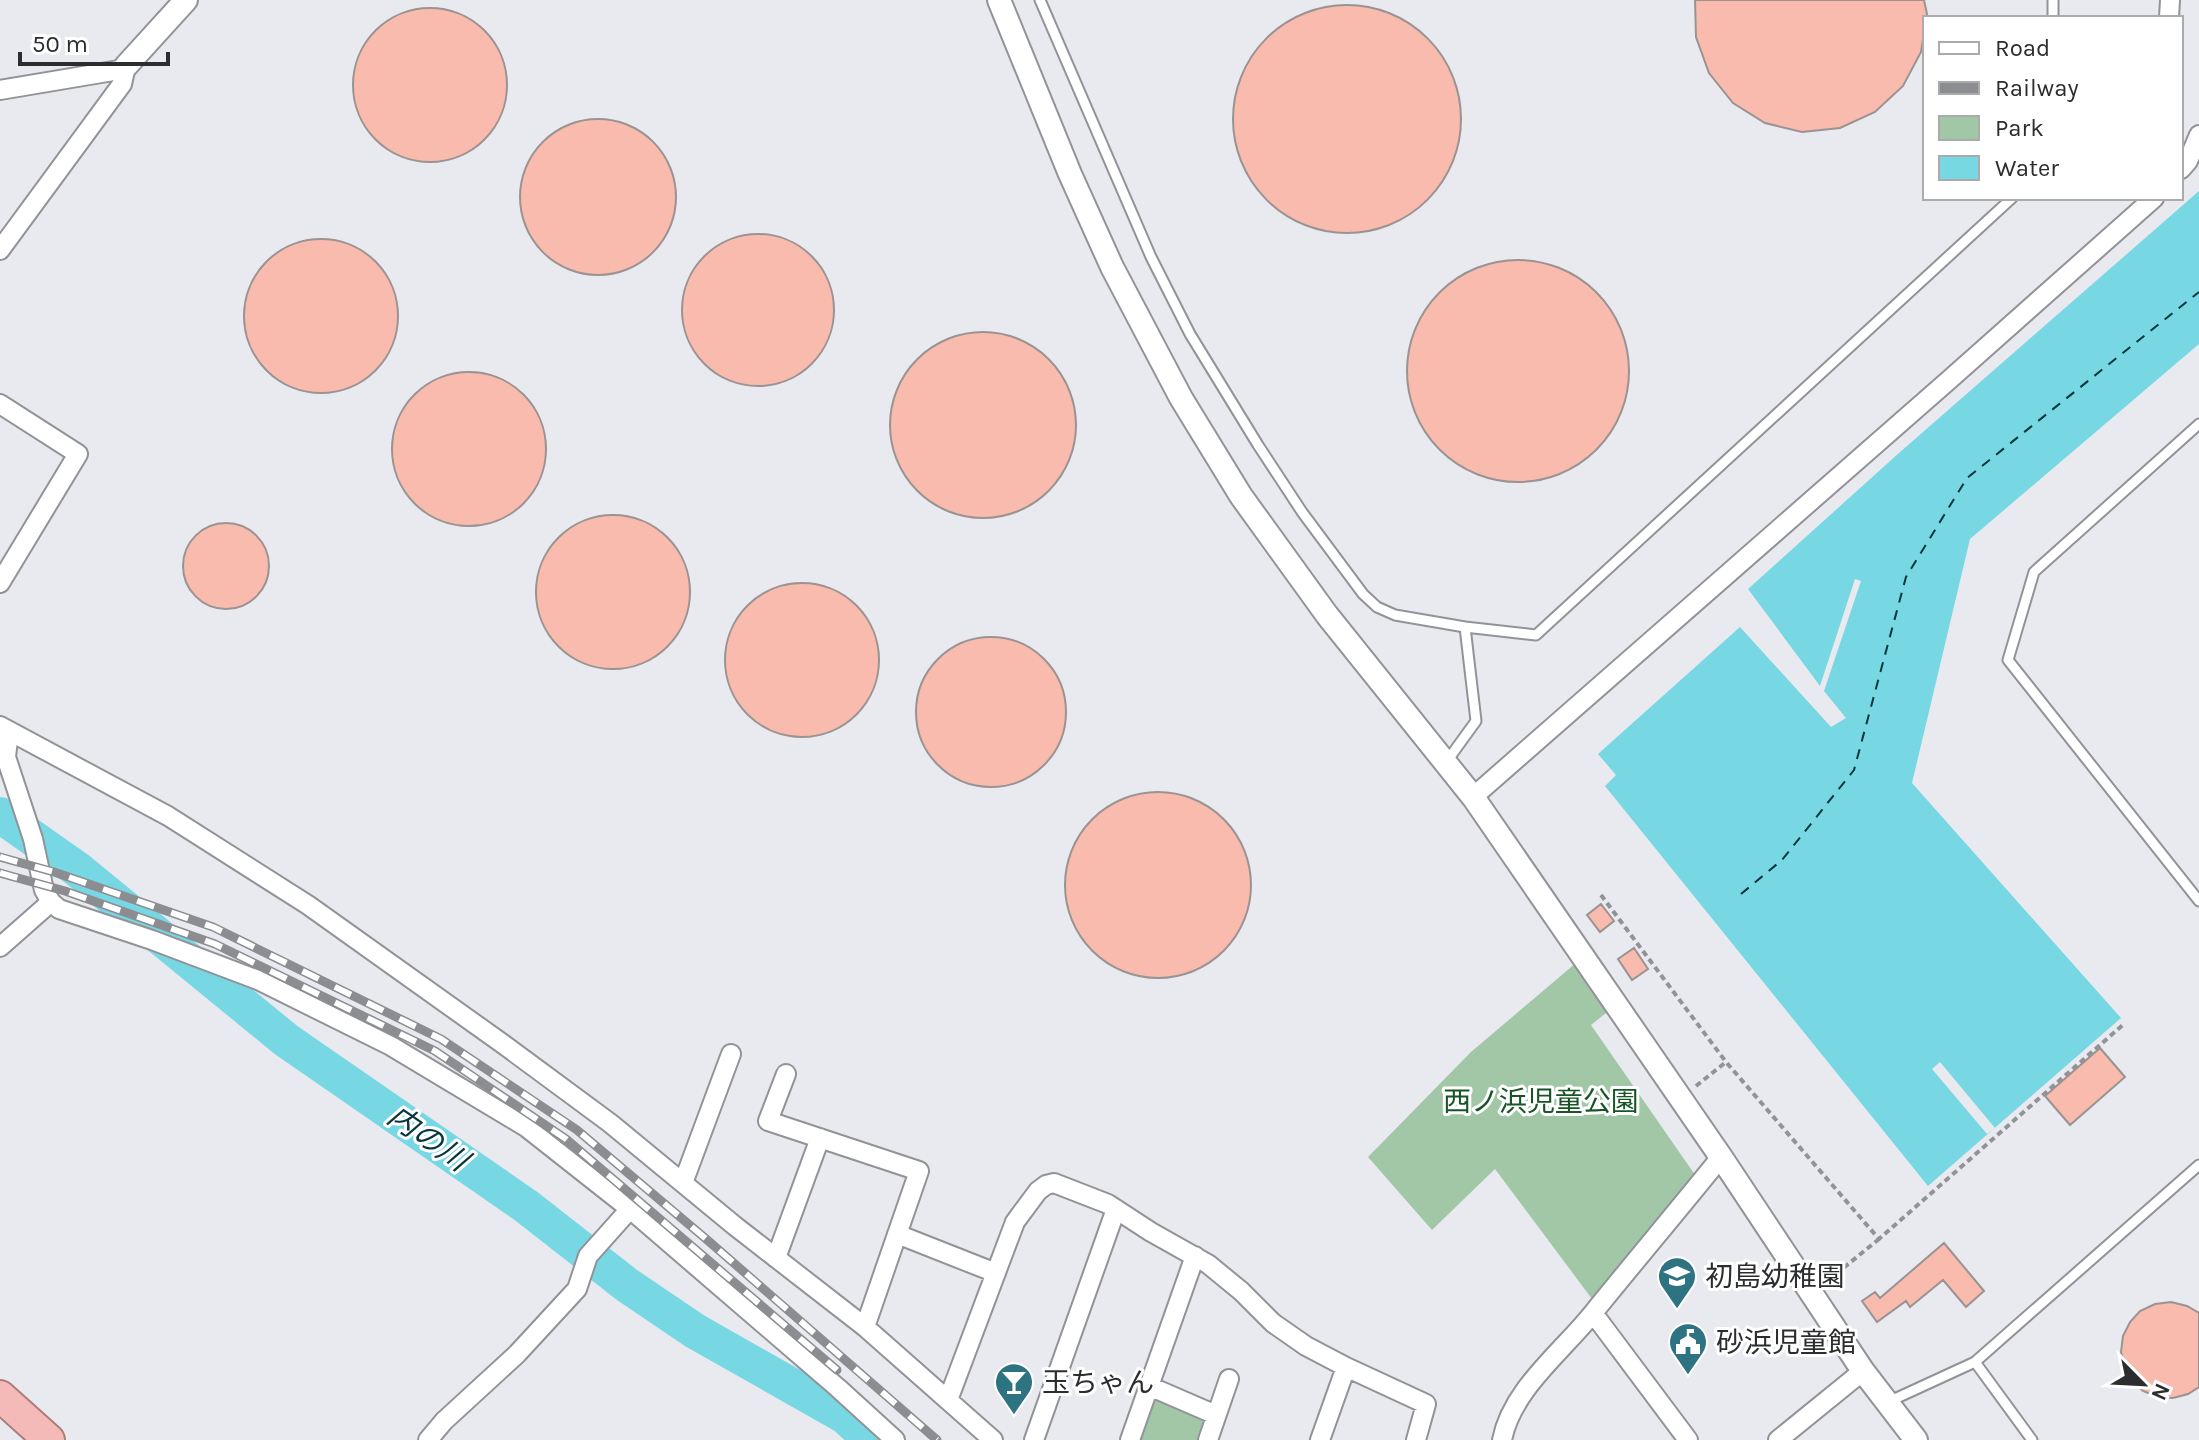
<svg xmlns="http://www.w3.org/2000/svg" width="2199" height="1440" viewBox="0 0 2199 1440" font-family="Karla,'Noto Sans JP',sans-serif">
  <rect width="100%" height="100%" fill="#e8eaf0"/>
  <!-- green -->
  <path fill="#a2c7a7" d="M1583,957L1616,1005L1591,1025L1700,1182L1598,1307L1495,1169L1432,1230L1368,1157L1471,1052Z
    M1154,1397L1209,1422L1206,1440H1138Z"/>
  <!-- water -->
  <path fill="#77d7e3" d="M2199,191V344L1970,539L1912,783L2121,1018L1928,1186L1605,786L1616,775L1598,754L1740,627L1831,727L1846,718L1824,691L1861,581L1855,579L1820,686L1748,589L1899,453Z"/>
  <!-- pier -->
  <path fill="#e8eaf0" d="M1940,1062L1995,1128L1987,1134L1932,1069Z"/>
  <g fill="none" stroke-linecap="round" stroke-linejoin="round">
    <!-- river -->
    <path stroke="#77d7e3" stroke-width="36" d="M0,815L77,869L286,1040L526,1206L627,1285L695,1331L845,1416L871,1440"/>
    <!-- ferry -->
    <path stroke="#07373c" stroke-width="2" stroke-dasharray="10 8" stroke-linecap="butt" d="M1741,894L1782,860L1854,770L1906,577L1967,478L2199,292"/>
  </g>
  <!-- building -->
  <path fill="#f8bbad" stroke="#9b9392" stroke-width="2" d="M1695,0H1924L1927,14L1921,52L1903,86L1875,112L1840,128L1802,132L1765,123L1733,103L1709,73L1696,37Z
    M1233 119a114 114 0 1 1 228 0a114 114 0 1 1-228 0Z
    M353 85a77 77 0 1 1 154 0a77 77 0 1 1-154 0Z
    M520 197a78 78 0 1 1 156 0a78 78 0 1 1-156 0Z
    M682 310a76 76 0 1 1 152 0a76 76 0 1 1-152 0Z
    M244 316a77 77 0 1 1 154 0a77 77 0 1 1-154 0Z
    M1407 371a111 111 0 1 1 222 0a111 111 0 1 1-222 0Z
    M890 425a93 93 0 1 1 186 0a93 93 0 1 1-186 0Z
    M392 449a77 77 0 1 1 154 0a77 77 0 1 1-154 0Z
    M536 592a77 77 0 1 1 154 0a77 77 0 1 1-154 0Z
    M183 566a43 43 0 1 1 86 0a43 43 0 1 1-86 0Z
    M725 660a77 77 0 1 1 154 0a77 77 0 1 1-154 0Z
    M916 712a75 75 0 1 1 150 0a75 75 0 1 1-150 0Z
    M1065 885a93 93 0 1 1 186 0a93 93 0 1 1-186 0Z
    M1601,904L1614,921L1600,932L1587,915Z
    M1634,948L1648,969L1632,980L1618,959Z
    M2100,1048L2125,1077L2070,1125L2045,1096Z
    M1944,1243L1984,1291L1966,1307L1943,1280L1910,1307L1906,1301L1877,1322L1862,1301L1875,1292L1880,1298Z
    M2171,1302L2187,1306L2199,1313V1387L2188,1394L2173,1398L2158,1397L2143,1391L2132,1381L2124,1367L2121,1352L2123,1336L2130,1322L2140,1311L2155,1304Z"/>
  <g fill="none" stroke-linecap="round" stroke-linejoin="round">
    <!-- service casing -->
    <g stroke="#919399" stroke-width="13">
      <path id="service" d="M1040,0L1151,257L1190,334L1258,445L1302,512L1363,594L1377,607L1395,615L1465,627
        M2053,18V0
        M2199,424L2034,572L2008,660L2199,901
        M1447,761L1476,721L1465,627L1536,635L2012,198
        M1975,1362L2032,1440
        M1888,1402L1975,1362L2199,1165"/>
    </g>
    <!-- minor casing -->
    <g stroke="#919399" stroke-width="22">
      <path id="minor" d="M2169,18L2170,0
        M0,90L119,70L126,66
        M2181,169L2188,161L2199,135
        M0,250L122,84L126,66
        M0,404L78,454L0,583
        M0,726L168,816L308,905L503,1044L610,1123L735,1226L865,1327L993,1440
        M9,731L6,757L33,839L44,890L51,902L59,909L152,940L258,980L391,1046L526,1127L630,1209L838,1388L895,1440
        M1473,797L1949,380L2154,198
        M0,947L51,902
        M786,1074L768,1121L919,1171L865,1327
        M683,1183L731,1054
        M897,1234L996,1273
        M776,1258L820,1138
        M1593,1313L1688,1440
        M1149,1386L1216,1415
        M948,1400L1015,1222L1038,1191L1046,1185L1054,1183L1108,1204L1151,1232L1208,1264L1241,1291L1273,1323L1306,1346L1346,1367L1426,1404L1416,1440
        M428,1440L444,1421L517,1354L577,1289L588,1256L630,1209
        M1034,1440L1116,1209
        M1130,1440L1195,1256
        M1208,1440L1229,1379
        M1320,1440L1346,1367
        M1502,1440C1512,1389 1562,1352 1593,1313C1636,1260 1679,1209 1721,1157
        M1778,1440L1863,1371"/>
    </g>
    <!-- tertiary casing -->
    <g stroke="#919399" stroke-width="26">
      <path id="tertiary" d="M999,0L1070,174L1112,267L1181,398L1241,496L1327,615L1473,797L1721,1157L1863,1371L1916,1440
        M126,66L186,0"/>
    </g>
    <!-- trunk casing -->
    <g stroke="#ad7d7c" stroke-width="34">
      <path id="trunk" d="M0,1396L49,1440"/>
    </g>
    <!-- path -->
    <path stroke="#929397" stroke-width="4" stroke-dasharray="6 4" stroke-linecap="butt" d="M1601,895L1726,1062
      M1696,1086L1726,1062L1879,1239L2125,1023
      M1836,1274L1879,1239"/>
    <!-- service -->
    <use href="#service" stroke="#fff" stroke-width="9"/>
    <!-- minor -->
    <use href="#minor" stroke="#fff" stroke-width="18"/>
    <!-- tertiary -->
    <use href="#tertiary" stroke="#fff" stroke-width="22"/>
    <!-- trunk -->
    <use href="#trunk" stroke="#f4bab8" stroke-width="30"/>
    <!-- rail casing -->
    <g stroke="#8c8d91" stroke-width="9">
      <path id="rail" d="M0,857L54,872L213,927L441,1039L577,1130L705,1238L937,1440
        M0,873L65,891L215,944L435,1051L566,1139L837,1370"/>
    </g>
    <!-- rail -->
    <use href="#rail" stroke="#fff" stroke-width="6" stroke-dasharray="18" stroke-linecap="butt"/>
  </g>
  <!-- icons -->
  <defs>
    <g id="school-pin" transform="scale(2)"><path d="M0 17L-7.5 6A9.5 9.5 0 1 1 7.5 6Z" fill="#2e7381" stroke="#fff"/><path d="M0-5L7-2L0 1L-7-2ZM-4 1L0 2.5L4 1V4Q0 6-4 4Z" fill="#fff"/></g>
    <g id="civic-pin" transform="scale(2)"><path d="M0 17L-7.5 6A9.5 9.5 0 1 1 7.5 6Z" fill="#2e7381" stroke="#fff"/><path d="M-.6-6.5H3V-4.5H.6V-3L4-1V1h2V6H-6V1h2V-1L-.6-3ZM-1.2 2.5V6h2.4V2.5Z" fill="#fff"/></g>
    <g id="bar-pin" transform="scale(2)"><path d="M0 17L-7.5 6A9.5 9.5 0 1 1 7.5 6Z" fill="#2e7381" stroke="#fff"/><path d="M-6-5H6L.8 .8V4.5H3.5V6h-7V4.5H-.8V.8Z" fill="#fff"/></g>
  </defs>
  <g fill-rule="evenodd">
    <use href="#school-pin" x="1677" y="1276"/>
    <use href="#civic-pin" x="1688" y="1342"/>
    <use href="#bar-pin" x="1014" y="1382"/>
  </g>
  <g text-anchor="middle" stroke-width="6" stroke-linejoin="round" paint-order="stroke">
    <!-- park labels -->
    <g font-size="28" fill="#175426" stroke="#fff">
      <text x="1541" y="1111">西ノ浜児童公園</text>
    </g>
    <!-- poi labels -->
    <g font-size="28" fill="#2c2d2f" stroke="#fff" text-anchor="start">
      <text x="1705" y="1286">初島幼稚園</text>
      <text x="1716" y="1352">砂浜児童館</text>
      <text x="1042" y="1392">玉ちゃん</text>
    </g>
    <!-- water labels -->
    <g font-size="30" font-style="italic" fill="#07373c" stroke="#fff">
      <text transform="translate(428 1138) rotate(35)" y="10">内の川</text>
    </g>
  </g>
  <!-- legend -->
  <rect x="1923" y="16" width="260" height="184" fill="#ffffff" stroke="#ababac" stroke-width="2"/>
  <rect x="1939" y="42" width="40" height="12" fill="#ffffff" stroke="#ababac" stroke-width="2"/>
  <text x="1995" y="56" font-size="24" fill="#2c2d2f">Road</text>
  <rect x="1939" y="82" width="40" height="12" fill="#8c8d91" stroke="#ababac" stroke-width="2"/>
  <text x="1995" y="96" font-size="24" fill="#2c2d2f">Railway</text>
  <rect x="1939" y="116" width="40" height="24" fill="#a2c7a7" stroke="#ababac" stroke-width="2"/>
  <text x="1995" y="136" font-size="24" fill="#2c2d2f">Park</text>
  <rect x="1939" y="156" width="40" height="24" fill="#77d7e3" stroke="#ababac" stroke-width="2"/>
  <text x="1995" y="176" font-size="24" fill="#2c2d2f">Water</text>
  <!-- north arrow -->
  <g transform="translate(2143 1384) rotate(114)" stroke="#ffffff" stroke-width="6" paint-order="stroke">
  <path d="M0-6L14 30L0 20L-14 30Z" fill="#2c2d2f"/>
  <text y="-12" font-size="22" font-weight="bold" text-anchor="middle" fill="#2c2d2f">N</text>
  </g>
  <!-- scale -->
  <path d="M20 52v12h148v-12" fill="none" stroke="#2c2d2f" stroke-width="4"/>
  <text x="32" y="52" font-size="24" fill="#2c2d2f" stroke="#ffffff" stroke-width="6" paint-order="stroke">50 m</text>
</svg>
